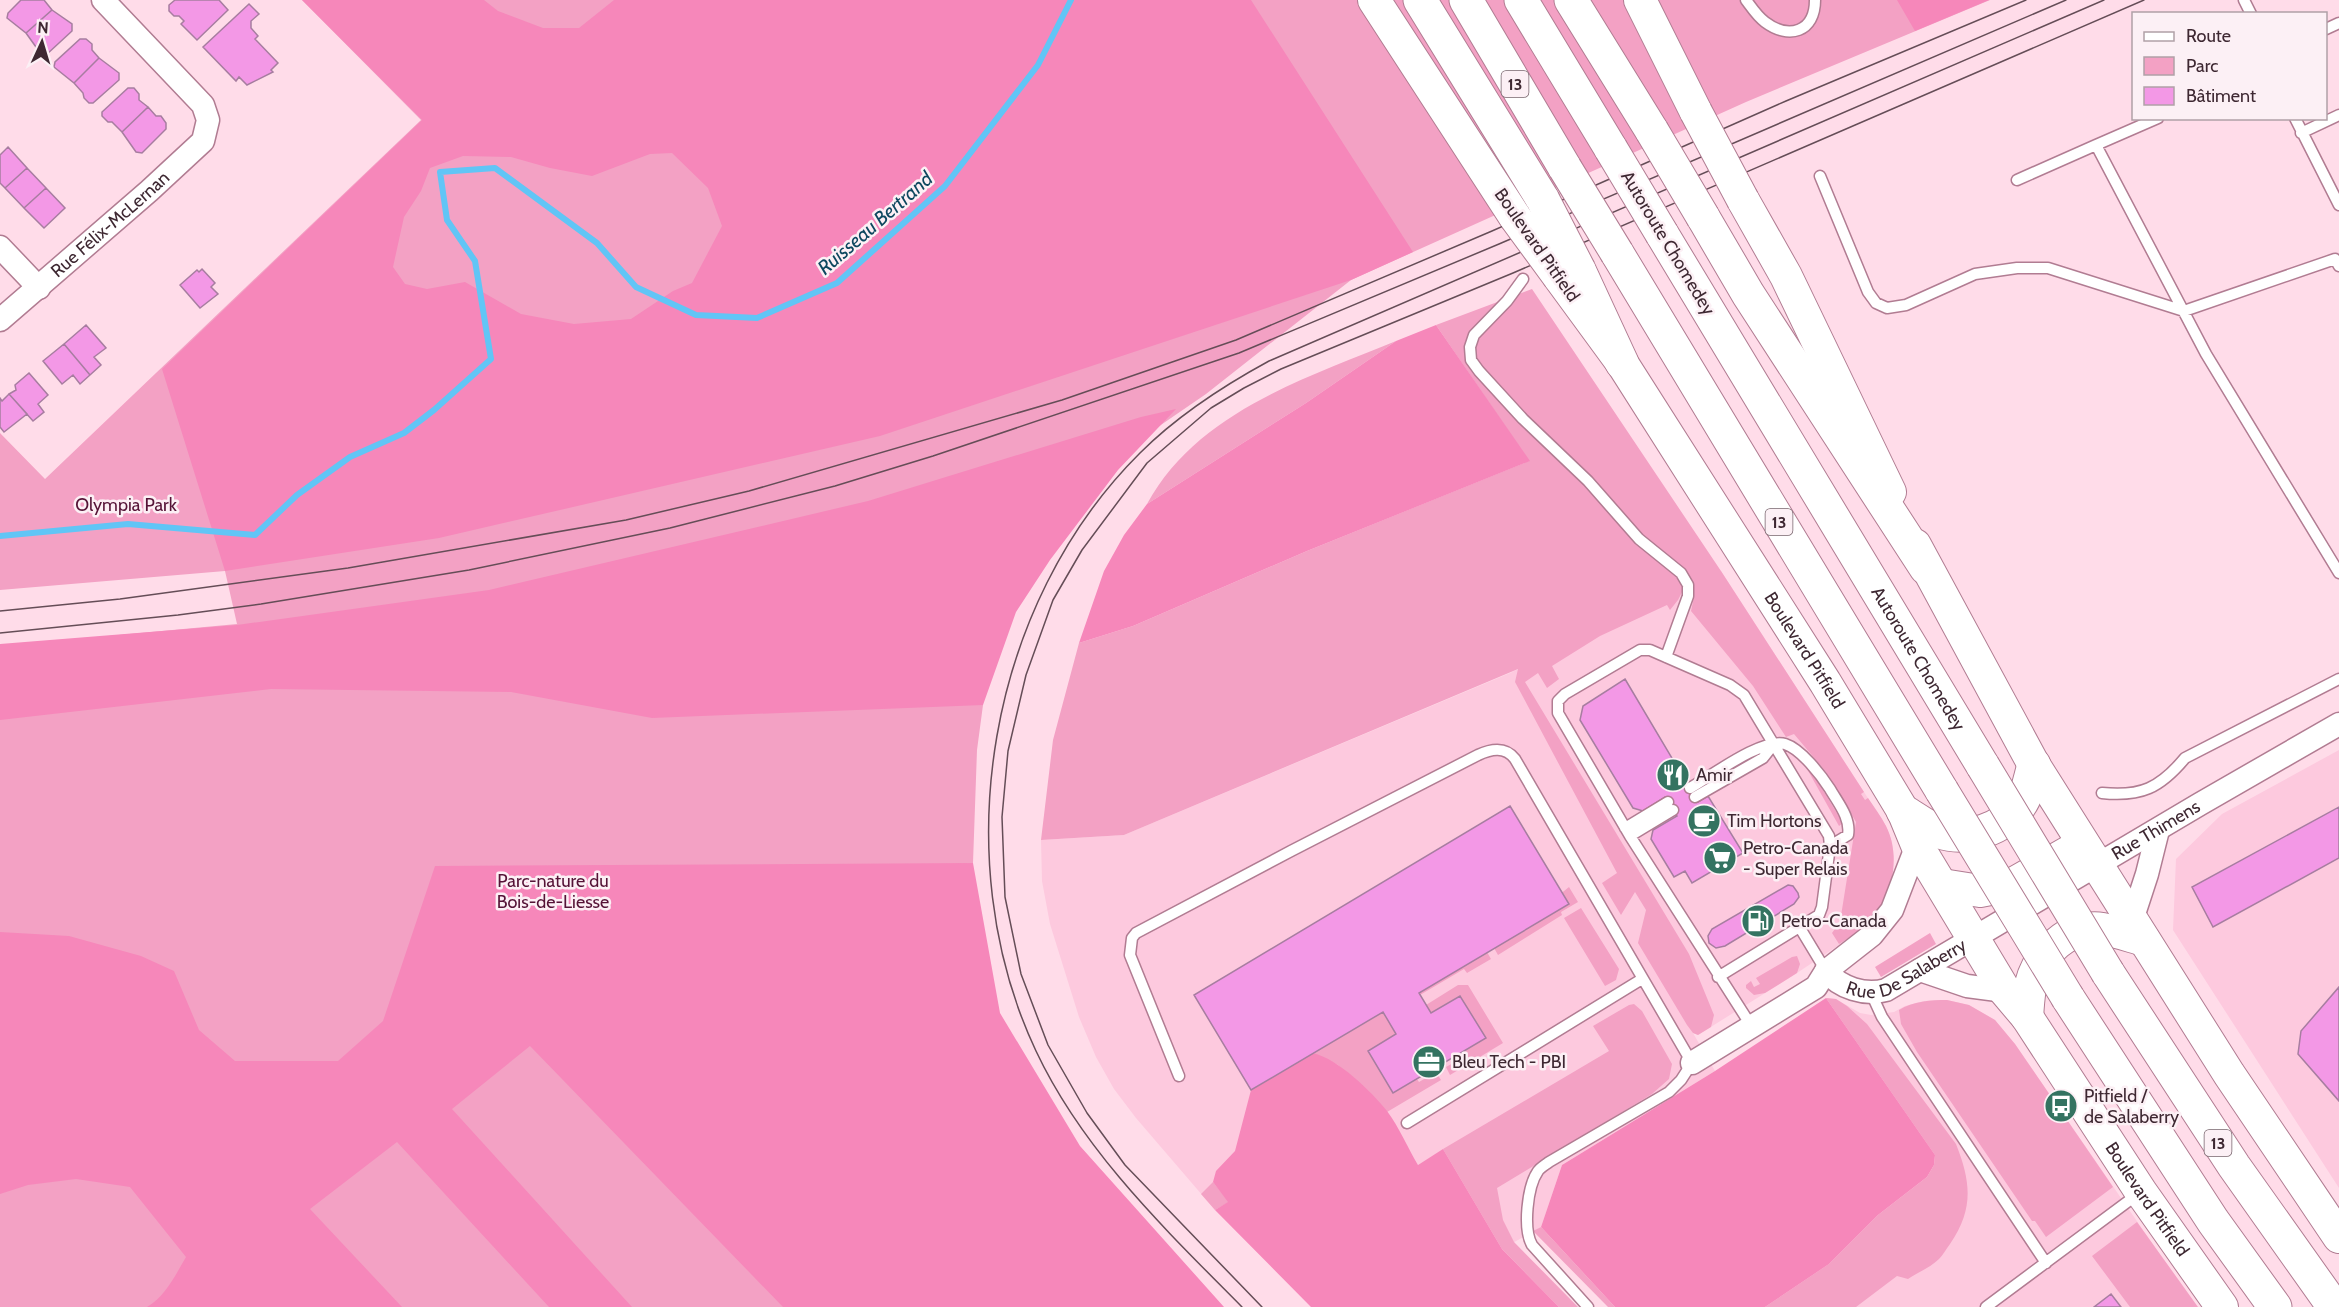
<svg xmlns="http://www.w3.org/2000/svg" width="2339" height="1307" viewBox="0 0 2339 1307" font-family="Cabin,sans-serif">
  <rect width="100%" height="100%" fill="#ffdce9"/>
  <!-- built -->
  <path fill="#fdc9de" d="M1721,571L1886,826L1892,842L1894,857L1892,871L1857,933L1797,973L1698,1035L1693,1033L1715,1071L1562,1165L1541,1227L1502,1249L1443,1150L1418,1165L1387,1112L1215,1210L1136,1118L1114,1089L1096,1057L1079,1017L1050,924L1042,881L1041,840L1124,835L1510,673Z
    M2339,750V1188L2173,930L2176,859L2222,814Z
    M1826,998L1836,999L1860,1013L1871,1015L1894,1012L1905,1006L1924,1001L1947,1000L1969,1005L1995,1020L2015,1044L2196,1307H1765L1952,1181Z"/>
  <!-- green -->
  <path fill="#f3a1c4" d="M302,0H1990L1746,102L1351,280L1206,394L1136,442L1010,605L978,705H983L977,750L973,863H967L991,1012L1056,1144L1205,1307H0V646L237,624L225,571L0,590V433L45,479L421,120Z
    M1532,289L1721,571L1864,792L1861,794L1865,800L1868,798C1874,807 1881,816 1886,826C1902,857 1892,903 1866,926C1858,933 1848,938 1839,944L1832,933L1840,922L1856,822L1826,772L1794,734L1786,737L1753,686L1691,611L1694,597L1693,585L1683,590L1678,600L1670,610L1667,605L1600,636L1552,666L1559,679L1547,688L1538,673L1525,682L1689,954L1714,1015L1711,1027L1698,1035L1693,1033L1687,1025L1638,943L1646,910L1635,892L1621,915L1602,883L1617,873L1515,682L1518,669L1124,835L1041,840L1053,740L1079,643L1133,626L1307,551L1529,461L1436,325Z
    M1396,341L1306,403L1147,504C1197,412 1306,378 1396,341Z
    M1806,767L1818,782L1843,823L1839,826Z
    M1569,887L1578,902L1561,912L1562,915L1498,955L1494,948Z
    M1581,908L1619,969L1616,980L1605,986L1564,918Z
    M1930,933L1936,944L1881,977L1875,967Z
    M1487,952L1491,959L1467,973L1464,969L1420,995L1419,993Z
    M1797,956L1800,964L1797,973L1765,993L1754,995L1746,988V985L1751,981L1754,987L1760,984L1756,978L1792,957Z
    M1458,985H1468L1503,1043L1450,1075L1446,1067L1462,1058L1459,1054L1485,1038L1460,996L1431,1013L1426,1005Z
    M1826,998L1836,999L1847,1006L1867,1024L1956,1144C1971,1182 1974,1209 1950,1244C1946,1249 1943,1255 1939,1259C1931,1267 1917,1273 1908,1279L1897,1276L1856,1307H1765L1829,1264L1878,1215L1927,1177L1934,1165L1935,1155Z
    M1947,1000L1969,1005L1995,1020L2015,1044L2113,1187L2046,1237L2035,1221H2032L1917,1052L1901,1024L1899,1010C1913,1001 1931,1000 1947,1000Z
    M1634,1004L1642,1011L1672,1064L1669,1079L1652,1094L1497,1188L1503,1220L1514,1242L1578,1307H1559L1502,1249L1443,1149L1609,1051L1593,1026L1629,1005Z
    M1383,1012L1396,1034L1368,1051L1393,1093L1417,1079L1419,1082L1436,1072L1441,1080L1387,1112L1338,1065L1313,1053Z
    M1213,1182L1229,1202L1215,1210L1201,1194Z
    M2137,1222L2198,1307H2130L2092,1256Z
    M1541,1227L1615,1307H1608L1533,1231Z"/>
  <!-- forest -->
  <path fill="#f687ba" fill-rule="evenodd" d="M302,0H484L498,11L543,28H579L614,0H1251L1413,252L1351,280L880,436L439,538L225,571L162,369L422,120ZM672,153L708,188L722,226L692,283L673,291L631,319L574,324L521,314L465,282L427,289L405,284L393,267L404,217L421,191L430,168L463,156L511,157L550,168L592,176L650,154Z
    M1897,0H1989L1915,31Z
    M1436,325L1530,461L1307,551L1133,626L1079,643L1104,571L1124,535L1147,504L1306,403L1396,341Z
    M1176,409L1118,470L1050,560L1016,612L983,705L652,718L511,692L271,689L0,720V644L237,625L489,590L868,501L1141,417Z
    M973,863L1000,1013L1080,1146L1224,1307H783L530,1046L452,1109L632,1307H549L397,1142L310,1209L402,1307H147C165,1297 176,1274 186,1257L130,1187L76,1179L28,1185L0,1194V932L69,936L141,956L174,971L199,1030L235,1061H338L383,1021L435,866Z
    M1826,998L1935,1155L1934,1165L1927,1177L1878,1215L1829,1264L1765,1307H1615L1541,1227L1562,1165L1715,1071Z
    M1313,1053C1338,1059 1371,1091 1387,1111C1399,1127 1408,1148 1418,1165L1443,1149L1502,1249L1559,1307H1311L1215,1210L1228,1202L1213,1182L1216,1171L1235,1151L1251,1090Z"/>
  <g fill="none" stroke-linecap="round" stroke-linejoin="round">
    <!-- stream -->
    <path stroke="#61c5f6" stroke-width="6" d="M0,536L128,524L255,535L297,495L350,457L404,433L434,410L491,359L475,261L447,220L440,172L495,168L597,243L636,287L696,315L757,318L837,283L945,186L1038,65L1071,0"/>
  </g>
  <!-- building -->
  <path fill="#f398e6" stroke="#a77da0" stroke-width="1.5" d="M21,0H44L52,10L26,33L7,18L8,13Z
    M175,0H219L228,10L197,40L181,24L184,21L179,16H174L169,11V5Z
    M249,4L259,14L251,21V28L258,36L255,39L278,63L271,70L273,72L247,85L239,77L236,81L203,47Z
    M52,10L72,24V31L46,55L41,54L26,33Z
    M80,39H86L92,44V50L99,58L74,83L54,67L55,62Z
    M99,58L119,73V80L93,103H89L84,98L83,93L74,83Z
    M128,88H134L139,94V100L148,107L122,132L112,122H108L102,116V112Z
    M148,107L156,116H161L166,123V129L142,153L136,152L122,132Z
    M8,147L27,168L5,188L0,183V155Z
    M27,168L46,188L24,208L5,188Z
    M46,188L65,208L44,228L24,208Z
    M202,269L215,283L211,287L218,294L200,308L180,285L197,270L199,272Z
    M86,325L106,348L94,357L101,365L90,375L64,344Z
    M64,344L90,375L80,384L73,375L62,384L43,361Z
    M29,373L48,395L38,404L44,412L33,421L9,394L16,390L15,385Z
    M9,394L27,414L4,432L0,427V398L2,401Z
    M1625,679L1698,802L1708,796L1743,853L1692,883L1685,871L1674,877L1651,839L1653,830L1677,816L1665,797L1643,811L1633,808L1580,720L1583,706Z
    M1510,806L1569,904L1419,993L1431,1013L1460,996L1486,1038L1393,1093L1368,1051L1396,1034L1383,1012L1251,1090L1194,995Z
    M2339,807V858L2213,927L2192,887Z
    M1788,885L1793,886L1798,893L1799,897L1794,904L1725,946L1716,948L1709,943L1708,936L1712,929Z
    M2339,987V1101L2298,1054L2301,1031Z
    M2111,1294L2121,1307H2094Z"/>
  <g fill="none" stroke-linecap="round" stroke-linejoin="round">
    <!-- lane casing -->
    <g stroke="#b17c92" stroke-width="13">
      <path id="lane" d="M1746,0C1752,8 1757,16 1765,22C1789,40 1815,32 1815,0
        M2244,0L2251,14
        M2326,29L2339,23
        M2158,118L2096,145L2206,354L2339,573
        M2295,118L2339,205
        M2301,133L2339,115
        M1820,176L1868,292L1876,303L1887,308L1906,305L1975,274L2017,268H2048L2184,311L2335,259L2339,266
        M2017,180L2096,145
        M1523,279L1507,301L1474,335L1470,347L1471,360L1479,371L1523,419L1588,481L1639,539L1681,573L1688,585V596L1666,657
        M1690,788C1710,777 1763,737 1785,744C1801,749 1821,775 1830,789C1838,803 1851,818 1848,835L1830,846
        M2102,793C2141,797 2160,788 2185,758L2339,679
        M1695,797L1763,758L1774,744
        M1625,828L1668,802
        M1630,836L1673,810
        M1800,928L1826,971
        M1718,977L1819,915L1822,907L1830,846L1829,836L1744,695L1730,685L1650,650H1640L1565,694L1558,701V713L1630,836L1752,1027
        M1871,993L1882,1017L2046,1263
        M1179,1076L1130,955L1132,938L1136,933L1291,851L1478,755C1491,749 1505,746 1515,759L1692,1063L1681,1080L1669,1092L1549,1162C1545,1165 1540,1168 1538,1171C1527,1187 1523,1229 1532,1245L1588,1307
        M1407,1123L1642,979
        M1986,1307L2138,1194"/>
    </g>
    <!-- street casing -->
    <g stroke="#b17c92" stroke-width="25">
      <g id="street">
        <path d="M0,247L39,288"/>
        <path id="s1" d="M0,320L149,191L203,141L208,120L203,105L103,0"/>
        <path d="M2132,920L2147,874L2158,830"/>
        <path d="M1920,970L1967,986L2005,991"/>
        <path id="s2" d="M1826,971C1840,988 1865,996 1886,990L2200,804L2339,724"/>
        <path d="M1692,1063L1816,987L1826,971L1872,935L1892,910L1917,845"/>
      </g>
    </g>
    <!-- secondary casing -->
    <g stroke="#b17c92" stroke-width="34">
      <g id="secondary">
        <path d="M1374,0L1515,217"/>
        <path d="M1640,0L1696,112"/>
        <path d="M1743,200L1786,276L1890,492"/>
        <path id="s3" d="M1559,277L1622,363L1825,682L1903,811L1917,845L2005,991L2027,1017L2141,1192L2222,1307"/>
        <path d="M1915,545L2034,765L2229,1074L2339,1237"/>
        <path d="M1942,885L1980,891L2011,885L2083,844"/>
        <path d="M2027,1017C2028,1007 2028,995 2031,984C2039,953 2069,924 2103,929C2116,931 2130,936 2144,940"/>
      </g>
    </g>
    <!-- highway casing -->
    <g stroke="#b17c92" stroke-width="35">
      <g id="highway">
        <path d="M1420,0L1543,200"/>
        <path d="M1466,0L1565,168"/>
        <path d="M1521,0L1611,149"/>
        <path d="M1571,0L1652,131"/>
        <path d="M1703,217L1748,294L1926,568"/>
        <path id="s4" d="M1662,234L1983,766"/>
        <path d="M1617,253L1942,791"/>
        <path d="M1579,270L1622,363"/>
        <path d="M1903,811C1915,818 1927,828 1940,832C1967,841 2004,829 2020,805C2028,794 2030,778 2034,765"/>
        <path d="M2108,973L2234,1166L2334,1307"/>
        <path d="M2068,998L2213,1221L2275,1307"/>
      </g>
    </g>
    <!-- lane -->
    <use href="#lane" stroke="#fff" stroke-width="10"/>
    <!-- street -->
    <use href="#street" stroke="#fff" stroke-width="22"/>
    <!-- secondary -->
    <use href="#secondary" stroke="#fff" stroke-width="32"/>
    <!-- highway -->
    <use href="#highway" stroke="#fff" stroke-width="33"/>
    <!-- tram -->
    <path stroke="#654d57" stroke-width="1.5" d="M0,611L120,599L348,568L626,520L749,491L1062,400L1236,340L1492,231L1786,101L2026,0
      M0,633L178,615L261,604L469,570L670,528L835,486L933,456L1239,353L1499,244L2066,0
      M1242,1307C1165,1229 1083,1151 1036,1051C945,858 988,604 1140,453C1178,415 1223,386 1269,361L2104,0
      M1262,1307L1125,1165L1087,1113L1048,1045L1021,974L1005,897L1002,817L1008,751L1026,675L1053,600L1082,550L1147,463L1211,408L1244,388L1281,369L1513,273L2144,0"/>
    <!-- secondary-bridge casing -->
    <g stroke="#b17c92" stroke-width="34" stroke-linecap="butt">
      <path id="secondary-bridge" d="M1696,112L1743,200
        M1515,217L1559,277"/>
    </g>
    <!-- highway-bridge casing -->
    <g stroke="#b17c92" stroke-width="35" stroke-linecap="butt">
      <path id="highway-bridge" d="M1652,131L1703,217
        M1611,149L1662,234
        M1565,168L1617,253
        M1543,200L1579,270
        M1983,766L2108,973
        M1942,791L2068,998"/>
    </g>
    <!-- secondary-bridge -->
    <use href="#secondary-bridge" stroke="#fff" stroke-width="32"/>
    <!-- highway-bridge -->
    <use href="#highway-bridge" stroke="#fff" stroke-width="33"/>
  </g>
  <!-- icons -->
  <defs>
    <g id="restaurant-disc" transform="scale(1.725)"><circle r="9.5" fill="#347361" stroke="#fcf0f5"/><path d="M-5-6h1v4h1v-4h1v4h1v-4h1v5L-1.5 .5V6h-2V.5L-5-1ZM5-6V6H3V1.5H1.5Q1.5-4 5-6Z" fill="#fff"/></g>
    <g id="cafe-disc" transform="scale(1.725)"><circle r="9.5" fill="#347361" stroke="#fcf0f5"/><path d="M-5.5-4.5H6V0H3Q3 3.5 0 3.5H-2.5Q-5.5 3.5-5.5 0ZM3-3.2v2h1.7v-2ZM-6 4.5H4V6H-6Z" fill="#fff"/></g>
    <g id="supermarket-disc" transform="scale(1.725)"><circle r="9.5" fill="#347361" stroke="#fcf0f5"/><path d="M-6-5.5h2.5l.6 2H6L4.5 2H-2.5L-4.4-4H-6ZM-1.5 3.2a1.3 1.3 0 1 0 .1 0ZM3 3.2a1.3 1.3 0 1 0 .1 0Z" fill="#fff"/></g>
    <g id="fuel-disc" transform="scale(1.725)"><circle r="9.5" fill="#347361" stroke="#fcf0f5"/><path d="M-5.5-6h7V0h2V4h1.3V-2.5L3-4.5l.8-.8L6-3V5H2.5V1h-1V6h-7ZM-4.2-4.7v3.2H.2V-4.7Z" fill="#fff"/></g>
    <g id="office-disc" transform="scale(1.725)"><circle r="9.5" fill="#347361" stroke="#fcf0f5"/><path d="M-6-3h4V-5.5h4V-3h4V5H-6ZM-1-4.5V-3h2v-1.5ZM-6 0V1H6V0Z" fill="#fff"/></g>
    <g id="bus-disc" transform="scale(1.725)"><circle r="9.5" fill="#347361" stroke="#fcf0f5"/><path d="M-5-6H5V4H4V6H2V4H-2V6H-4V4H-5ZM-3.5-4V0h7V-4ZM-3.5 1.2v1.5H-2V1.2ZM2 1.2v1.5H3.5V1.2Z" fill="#fff"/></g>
  </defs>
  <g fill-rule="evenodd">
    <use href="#restaurant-disc" x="1673" y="775"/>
    <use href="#cafe-disc" x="1704" y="821"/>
    <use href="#supermarket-disc" x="1720" y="858"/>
    <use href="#fuel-disc" x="1758" y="921"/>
    <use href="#office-disc" x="1429" y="1062"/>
    <use href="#bus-disc" x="2061" y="1106"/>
  </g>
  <g text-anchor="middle" stroke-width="5" stroke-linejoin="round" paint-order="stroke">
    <!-- shield labels -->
    <g fill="#fcf0f5" stroke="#77646c" stroke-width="1.5">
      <rect x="1501.5" y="71" width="27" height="26" rx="4.5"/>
      <rect x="1765.5" y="509" width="27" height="26" rx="4.5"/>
      <rect x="2204.5" y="1130" width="27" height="26" rx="4.5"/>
    </g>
    <g font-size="16" font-weight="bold" fill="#3e2832">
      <text x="1515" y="90">13</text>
      <text x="1779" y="528">13</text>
      <text x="2218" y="1149">13</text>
    </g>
    <!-- street labels -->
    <g font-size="18" fill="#3e2832" stroke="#fcf0f5">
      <text dy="6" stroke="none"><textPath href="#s1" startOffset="146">Rue Félix-McLernan</textPath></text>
      <text transform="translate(1668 243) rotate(59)" y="6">Autoroute Chomedey</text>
      <text transform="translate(1537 245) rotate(55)" y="6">Boulevard Pitfield</text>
      <text dy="6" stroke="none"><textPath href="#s3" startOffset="447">Boulevard Pitfield</textPath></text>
      <text dy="6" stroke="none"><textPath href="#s4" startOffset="496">Autoroute Chomedey</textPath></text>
      <text dy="6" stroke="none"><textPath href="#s2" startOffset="380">Rue Thimens</textPath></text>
      <text dy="6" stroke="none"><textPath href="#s2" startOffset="92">Rue De Salaberry</textPath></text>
      <text dy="6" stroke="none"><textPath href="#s3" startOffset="1095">Boulevard Pitfield</textPath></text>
    </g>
    <!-- park labels -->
    <g font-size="18" fill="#561337" stroke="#fcf0f5">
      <text x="126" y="511">Olympia Park</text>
      <text x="553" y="887">Parc-nature du<tspan x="553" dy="21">Bois-de-Liesse</tspan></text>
    </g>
    <!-- poi labels -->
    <g font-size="18" fill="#3e2832" stroke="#fcf0f5" text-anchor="start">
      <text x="1696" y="781">Amir</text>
      <text x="1727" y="827">Tim Hortons</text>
      <text x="1743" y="854">Petro-Canada<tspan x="1743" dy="21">- Super Relais</tspan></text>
      <text x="1781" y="927">Petro-Canada</text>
      <text x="1452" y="1068">Bleu Tech - PBI</text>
      <text x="2084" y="1102">Pitfield /<tspan x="2084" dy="21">de Salaberry</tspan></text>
    </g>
    <!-- water labels -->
    <g font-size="20" font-style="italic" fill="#0d475f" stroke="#fcf0f5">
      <text transform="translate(875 223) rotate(-41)" y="7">Ruisseau Bertrand</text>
    </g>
  </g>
  <!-- legend -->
  <rect x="2132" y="12" width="195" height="108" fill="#fcf0f5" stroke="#b0a0a7" stroke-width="1.5"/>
  <rect x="2144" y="32" width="30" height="9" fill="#ffffff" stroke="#b0a0a7" stroke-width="1.5"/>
  <text x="2186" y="42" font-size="18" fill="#3e2832">Route</text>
  <rect x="2144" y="57" width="30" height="18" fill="#f3a1c4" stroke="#b0a0a7" stroke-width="1.5"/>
  <text x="2186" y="72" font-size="18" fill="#3e2832">Parc</text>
  <rect x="2144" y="87" width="30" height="18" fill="#f398e6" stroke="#b0a0a7" stroke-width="1.5"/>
  <text x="2186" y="102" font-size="18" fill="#3e2832">Bâtiment</text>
  <!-- north arrow -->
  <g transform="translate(42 42) rotate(4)" stroke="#fcf0f5" stroke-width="4.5" paint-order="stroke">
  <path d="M0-4.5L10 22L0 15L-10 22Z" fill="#3e2832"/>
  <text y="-9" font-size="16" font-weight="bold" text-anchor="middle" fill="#3e2832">N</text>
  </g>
</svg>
